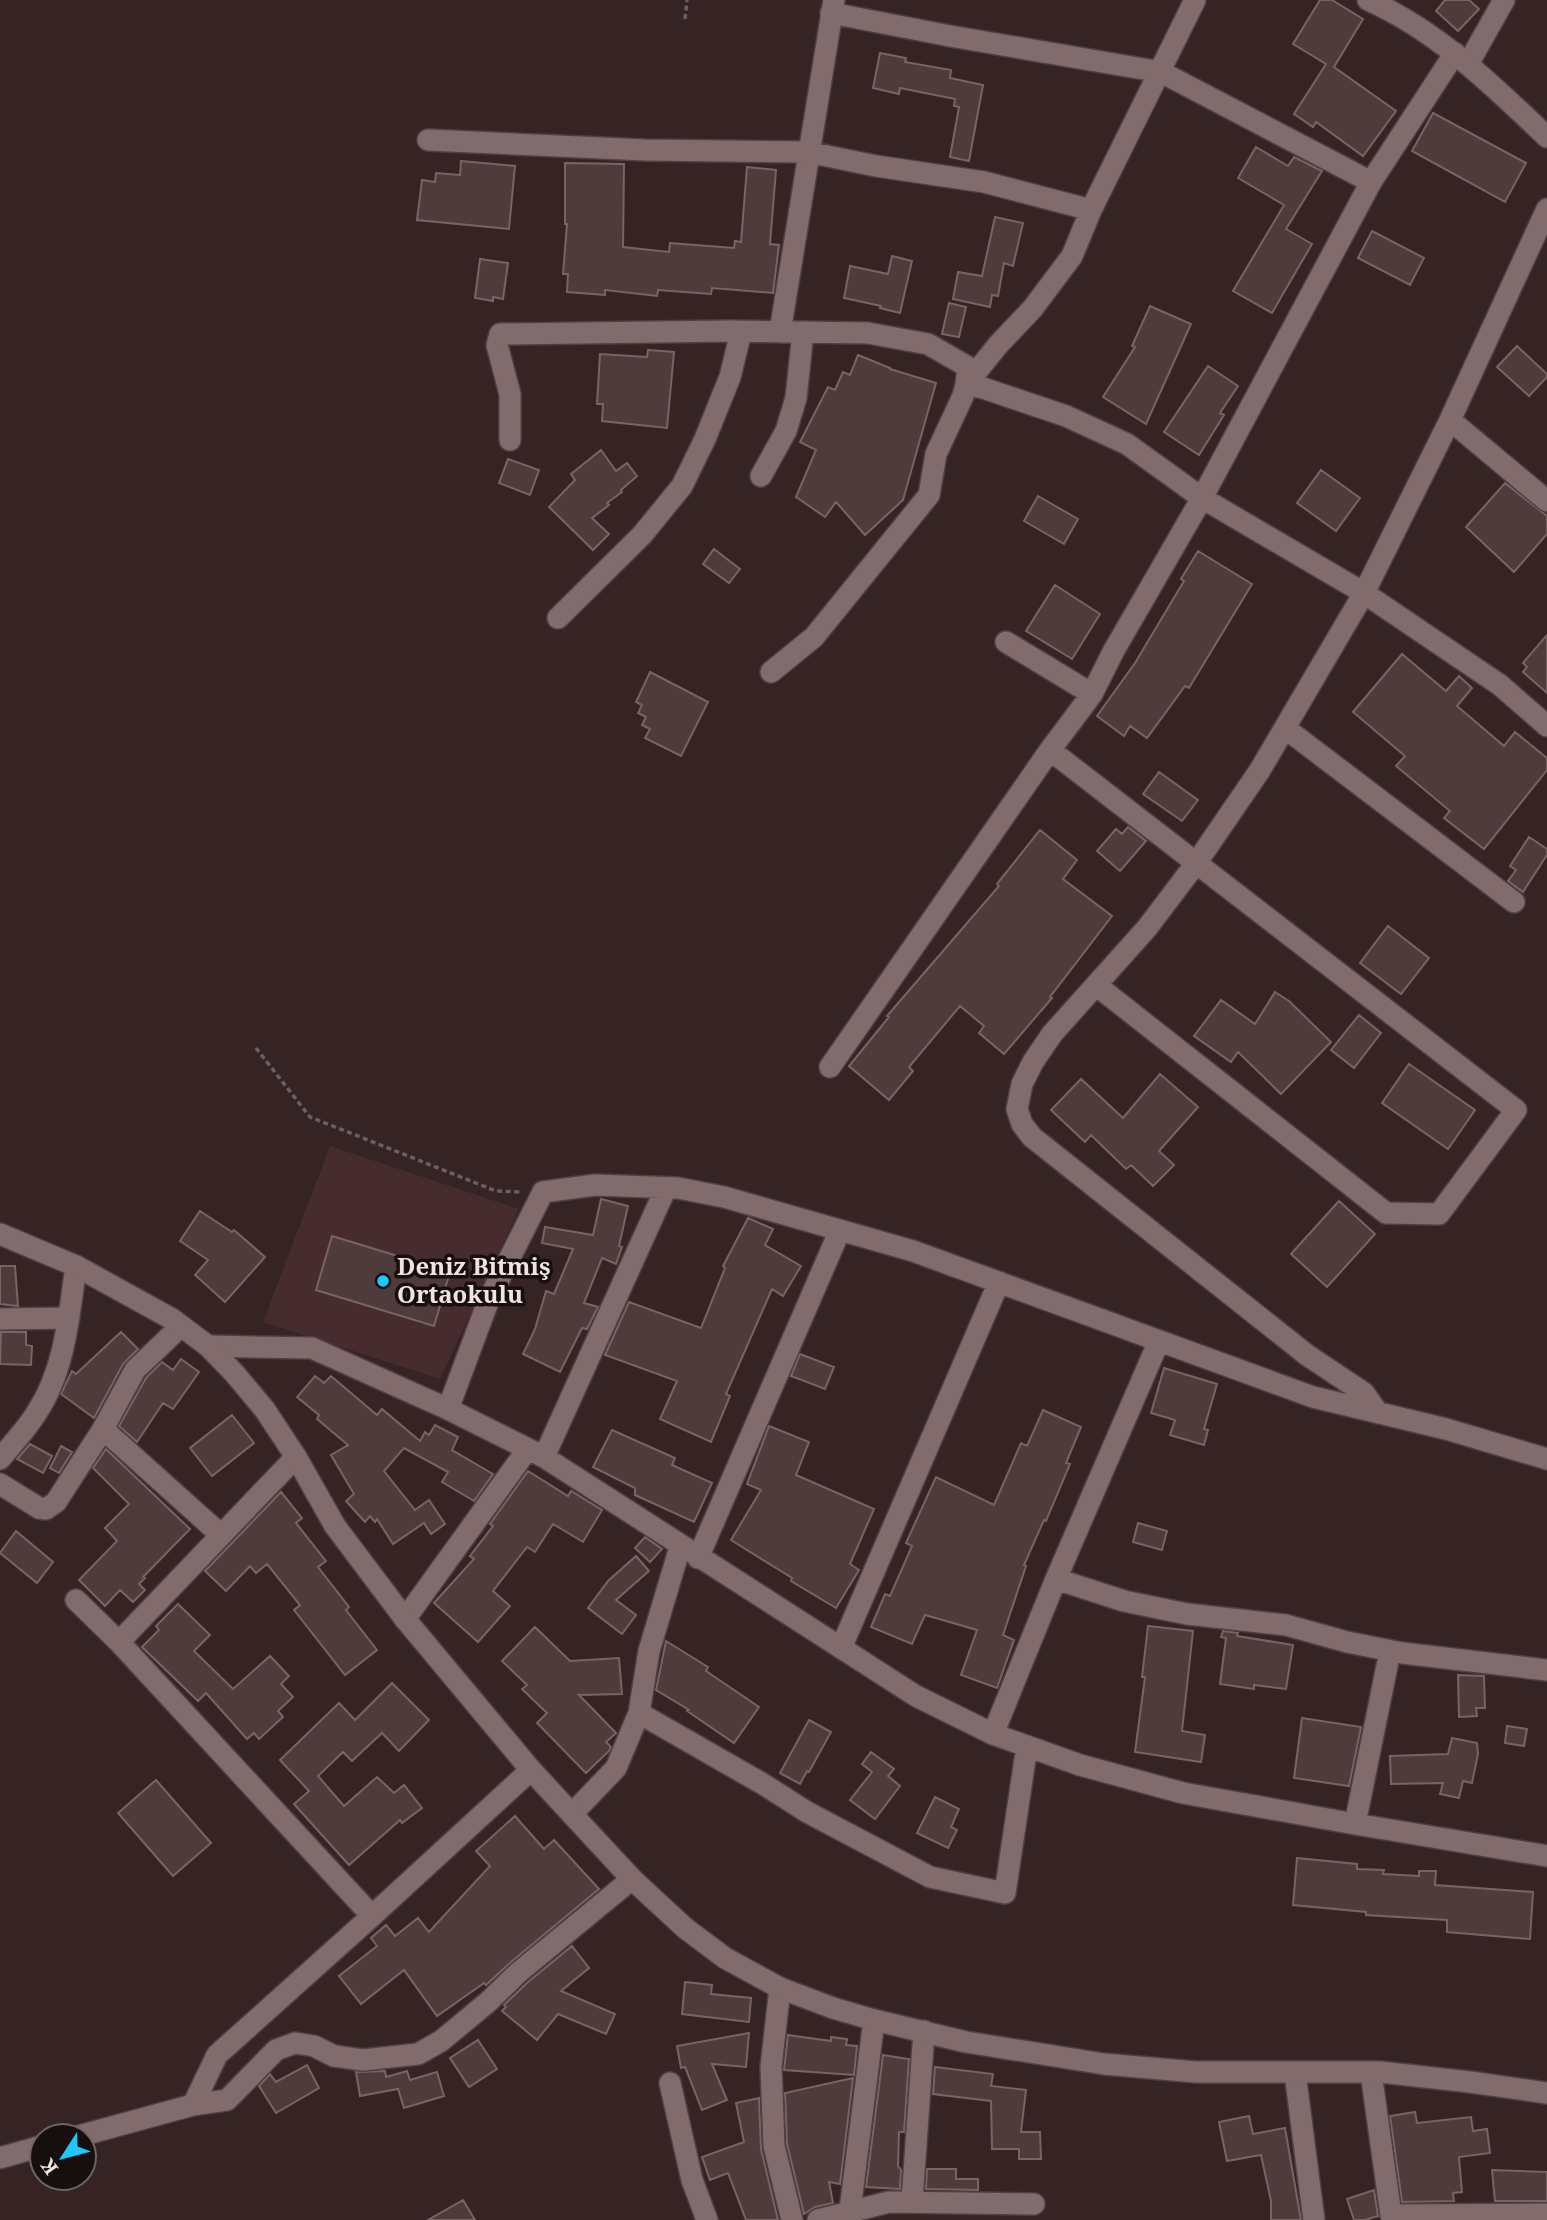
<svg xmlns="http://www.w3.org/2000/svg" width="1547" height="2220" viewBox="0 0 1547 2220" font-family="'Noto Serif',serif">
  <rect width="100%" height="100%" fill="#362324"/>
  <!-- built -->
  <path fill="#462c2e" d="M330,1146L519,1209L440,1379L263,1322Z"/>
  <!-- building -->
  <path fill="#503b3c" stroke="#7a6364" stroke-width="2" d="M1320,0H1332L1363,19L1334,67L1396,111L1363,156L1316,122L1313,127L1294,114L1326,64L1293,44Z
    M1445,0H1469L1479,9L1458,31L1436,11Z
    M880,53L906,58L905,62L951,70L950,78L983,85L969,161L950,157L959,107L954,106L955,99L900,88L899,94L873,88Z
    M1433,113L1526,163L1505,202L1412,151Z
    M1256,147L1288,166L1294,157L1322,171L1286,229L1312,244L1272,313L1233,291L1284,205L1238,178Z
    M461,161L515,166L509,229L417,220L422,180L435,182L436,173L460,175Z
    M565,163L624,164L623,247L669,252L670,243L734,248L735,241L741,242L747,167L776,170L770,244L779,245L773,293L712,288L711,294L658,290L657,296L605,290V295L567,292L568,274H563L567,224H565Z
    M995,217L1023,223L1013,266L1004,263L998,296L992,295L990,307L953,299L958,272L982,276Z
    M1372,231L1424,258L1410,285L1358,258Z
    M892,256L912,261L900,313L880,308L881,306L844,298L850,266L888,274Z
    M480,259L508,263L503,299L493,297V301L475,298Z
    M949,303L966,307L959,337L942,334Z
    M1150,306L1191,324L1146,424L1103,397L1135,347L1132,346Z
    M1517,346L1547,374V377L1529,396L1497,367Z
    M648,350L674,352L667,428L602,421L603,404H597L600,354L647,357Z
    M858,355L890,368V369L936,383L903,500L865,535L836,502L825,517L796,497L816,450L800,442L828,387L835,390L843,372L850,375Z
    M1208,366L1238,386L1220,413L1224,415L1199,455L1164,432Z
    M601,450L616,471L627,463L637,476L621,490L622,492L607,503L609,505L592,518L609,534L593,550L549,507L575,480L571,474Z
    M508,459L539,470L530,495L499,483Z
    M1321,470L1360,498L1336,531L1297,503Z
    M1505,483L1547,516V534L1514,572L1466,527Z
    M1038,496L1078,519L1064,544L1024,521Z
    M714,549L740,569L729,583L703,564Z
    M1198,551L1252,584L1189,688L1185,686L1147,738L1130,726L1124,736L1097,716L1135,663L1184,581L1181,579Z
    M1055,585L1100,614L1072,659L1026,631Z
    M1547,635V693L1523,672L1527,667L1523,663Z
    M1402,654L1446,691L1459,676L1472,688L1457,706L1504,746L1515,732L1547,758V770L1484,849L1444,818L1450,811L1396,766L1405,756L1353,712Z
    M650,672L708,702L681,756L645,738L650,729L642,725L646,717L638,713L642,705L636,702Z
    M1159,772L1198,800L1182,821L1143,794Z
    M1128,827L1146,841L1120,871L1097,851L1116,829L1122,834Z
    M1040,830L1077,860L1063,879L1112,916L1050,997L1052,998L1004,1054L979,1033L984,1026L960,1006L909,1067L913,1071L889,1100L849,1066L889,1017L887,1016L999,886L997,884Z
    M1529,837L1547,849V855L1523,892L1508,881L1516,870L1510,866Z
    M1388,926L1429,958L1401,994L1360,963Z
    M1275,992L1289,1001L1331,1042L1281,1094L1238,1052L1231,1062L1194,1036L1221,1000L1255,1024Z
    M1359,1015L1381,1033L1354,1068L1331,1050Z
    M1409,1064L1475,1110L1448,1149L1382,1103Z
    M1160,1074L1198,1107L1159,1151L1174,1165L1153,1186L1131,1165L1126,1169L1091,1135L1085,1142L1051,1110L1081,1079L1123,1118Z
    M601,1199L628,1206L619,1246L622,1247L616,1264L602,1258L584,1303L598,1307L587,1329L582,1328L560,1372L523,1354L535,1329L546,1291L554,1294L573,1249L542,1243L545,1227L593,1235Z
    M1339,1201L1375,1234L1327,1287L1291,1254Z
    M200,1211L232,1232L234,1230L265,1257L225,1302L195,1275L208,1260L180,1241Z
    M748,1218L773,1229L765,1245L801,1266L783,1296L772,1289L726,1394L730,1396L711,1442L660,1419L677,1381L605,1355L629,1302L701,1328L725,1268L723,1266Z
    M332,1236L450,1272L434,1326L316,1290Z
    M0,1266H15L18,1306L0,1304Z
    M1,1332H26V1345L32,1346L31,1365L0,1364Z
    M121,1332L138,1349L123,1364L94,1418L61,1394L72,1371L76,1374Z
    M800,1354L834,1367L825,1389L791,1376Z
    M181,1359L199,1372L173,1409L163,1403L137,1442L119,1426L146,1378L162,1362L173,1370Z
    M1164,1368L1217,1384L1204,1429L1208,1430L1204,1445L1170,1435L1175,1420L1151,1413Z
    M315,1376L324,1383L331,1376L377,1415L382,1409L420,1441L425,1432L429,1435L435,1425L458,1437L452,1450L493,1474L474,1501L442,1482L448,1472L404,1448L384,1471L415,1510L429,1500L445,1524L431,1534L424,1523L393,1544L377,1519L375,1522L370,1516L365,1522L346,1501L354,1494L331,1455L348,1445L317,1419L319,1415L297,1397Z
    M1043,1410L1081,1427L1066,1463L1070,1464L1046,1521L1044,1520L1024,1565L1026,1566L1003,1635L1014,1640L997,1688L961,1675L977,1630L925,1615L912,1644L871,1627L885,1594L890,1596L912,1546L906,1543L936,1477L994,1505L1021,1443L1027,1446Z
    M232,1415L254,1443L212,1476L190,1448Z
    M769,1426L809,1442L796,1475L874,1509L850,1564L859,1570L836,1608L791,1581L792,1578L731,1540L761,1490L747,1484Z
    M612,1430L675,1458L672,1465L712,1483L694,1522L635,1495V1488L593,1467Z
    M30,1444L52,1456L43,1473L17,1459Z
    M61,1446L72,1452L59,1473L50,1468Z
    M106,1449L190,1529L143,1577L145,1578L139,1584L145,1590L133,1602L120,1590L105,1606L79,1580L117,1541L105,1528L129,1504L93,1468Z
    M528,1471L568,1496L571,1491L602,1510L583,1542L553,1524L535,1552L527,1547L493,1591L510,1606L478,1642L434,1603L474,1559L470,1556L493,1526L490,1524Z
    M281,1492L302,1518L296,1523L326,1561L318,1567L349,1607L346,1610L377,1650L345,1675L294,1610L300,1605L267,1564L256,1573L250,1566L226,1591L205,1571Z
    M1138,1523L1167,1531L1162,1550L1133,1542Z
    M16,1531L53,1562L37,1583L0,1553Z
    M645,1537L662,1549L650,1562L635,1548Z
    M636,1556L649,1571L616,1600L636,1615L622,1634L588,1608L608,1581Z
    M178,1604L210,1635L194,1651L233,1689L270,1656L289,1676L281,1684L293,1697L278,1711L283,1717L259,1739L254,1733L247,1739L206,1693L198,1701L142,1647L159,1630L156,1626Z
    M1148,1626L1193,1631L1182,1731L1205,1735L1201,1762L1135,1752L1145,1677H1142Z
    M535,1627L570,1661L619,1658L622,1694L579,1695L616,1733L606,1742L611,1747L609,1751L586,1773L537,1723L547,1713L522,1689L527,1685L502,1661Z
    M1223,1631L1238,1633L1237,1636L1293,1645L1286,1689L1254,1685V1689L1220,1684L1226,1638L1221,1637Z
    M666,1641L708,1667L706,1671L759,1707L734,1743L687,1711L689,1710L656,1690Z
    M1458,1675L1484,1676L1485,1708H1476L1477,1716L1459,1717Z
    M392,1683L429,1720L399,1751L382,1733L352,1761L343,1752L318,1776L344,1806L377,1777L394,1793L404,1785L422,1808L402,1823L400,1820L349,1865L294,1804L309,1791L280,1760L339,1703L355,1720Z
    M1302,1718L1361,1727L1349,1786L1294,1778Z
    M809,1720L831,1732L809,1772L807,1771L800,1784L780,1773Z
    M1507,1726L1527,1729L1524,1746L1505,1743Z
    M1452,1738L1477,1743L1478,1754L1472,1783L1463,1781L1459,1798L1440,1794L1443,1783L1391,1784L1390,1756L1448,1754Z
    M871,1752L894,1769L888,1776L900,1786L875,1819L850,1800L872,1772L862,1764Z
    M156,1780L211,1843L173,1876L118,1813Z
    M935,1797L959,1809L951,1827L957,1830L948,1848L917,1833Z
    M515,1816L544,1849L554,1840L599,1889L511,1962L486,1985L484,1983L437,2016L404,1970L361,2004L339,1976L377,1946L371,1938L386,1925L395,1936L418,1918L429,1932L490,1866L476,1851Z
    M1297,1858L1357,1864V1869L1384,1870L1383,1874L1419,1876V1871H1436L1435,1885L1533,1892L1530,1939L1447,1932V1920L1366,1915V1912L1293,1905Z
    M572,1946L589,1968L561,1991L615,2014L606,2034L558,2014L537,2040L502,2011L506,2007L504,2005L528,1982Z
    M685,1982L712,1985L711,1994L751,1998L749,2022L682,2014Z
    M749,2033L746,2067L712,2064L727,2100L702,2110L685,2067L681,2068L677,2046Z
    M788,2035L831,2041V2037L847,2039L846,2045L857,2046L854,2075L784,2070Z
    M478,2040L497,2069L469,2087L450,2058Z
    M883,2055L909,2059L904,2132H899L898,2166L901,2170L900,2189L866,2187Z
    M307,2065L319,2088L276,2113L259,2086L270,2074L276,2082Z
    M935,2067L993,2074L991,2086L1026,2090L1021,2132H1040L1041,2159H1019V2149H992L991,2101L933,2094Z
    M385,2071L386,2077L407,2071L410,2080L437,2072L444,2096L404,2108L398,2089L360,2096L356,2072Z
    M853,2078L840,2184L829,2182L833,2203L815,2207L804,2214L787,2144L785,2093Z
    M759,2098L761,2149L778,2220H746L728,2173L710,2180L702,2157L744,2142L736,2103Z
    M1415,2112L1417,2123L1471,2117L1473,2131L1487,2129L1490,2153L1459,2157L1462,2192L1453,2193L1454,2201L1402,2202L1390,2116Z
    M1249,2116L1253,2134L1285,2128L1301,2220H1271V2201L1261,2155L1227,2161L1219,2122Z
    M927,2169H956V2179H978V2190L926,2189Z
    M1492,2170L1547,2172V2201H1495Z
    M1374,2190L1378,2216L1365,2220H1354L1347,2199Z
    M463,2200L475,2220H428Z"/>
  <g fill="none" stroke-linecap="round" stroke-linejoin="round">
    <!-- street casing -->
    <g stroke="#504041" stroke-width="24">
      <path id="street" d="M831,13L950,36L1161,72L1371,182
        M1455,53L1371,182L1202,498L1364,593L1500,685L1547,726
        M1468,64L1504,0
        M428,140L645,150L808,152L876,166L984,182L1091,210L1195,0
        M780,332L834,0
        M1450,420L1547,501
        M510,440V394L497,345L500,334L729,331L868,333L928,344L968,367L966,385L983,388L1066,416L1127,444L1202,498L1113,652L1092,694L1050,750L830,1067
        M761,476L786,431L796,398L803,332
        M558,618L642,535L682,486L705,439L730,377L741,332
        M1006,642L1092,694
        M771,672L814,637L929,495L936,454L963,396L966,385L998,345L1033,308L1072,256L1091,210
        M1285,728L1514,902
        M1050,750L1516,1110L1439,1214L1386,1213L1096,985
        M0,1319L69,1318
        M208,1346L312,1348L448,1409L544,1457L916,1696L993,1734L1080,1765L1183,1793L1355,1824L1547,1856
        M448,1409L489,1299L543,1192L595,1185L678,1188L724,1197L913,1251L1313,1397L1446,1429L1547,1459
        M1378,1413L1364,1393L1307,1355L1032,1137L1022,1124L1017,1109L1022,1084L1033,1062L1052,1034L1147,928L1197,862L1260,770L1364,593L1450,420L1547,209
        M103,1429L221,1535
        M544,1457L666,1188
        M0,1459C12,1444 27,1429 37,1412C65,1370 69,1315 76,1266
        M0,1484L39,1508L46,1509L56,1502L103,1429L135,1370L181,1326
        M698,1558L840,1230
        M1056,1579L1124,1601L1187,1614L1286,1625L1347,1642L1402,1653L1547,1670
        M76,1600L119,1642L372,1916
        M405,1619L527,1450
        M119,1642L296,1457
        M841,1648L999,1282
        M639,1713L763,1784L807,1812L930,1877L1005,1893L1027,1746
        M993,1734L1056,1579L1159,1341
        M572,1814L616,1768L639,1713L649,1651L680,1547
        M1355,1824L1390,1651
        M780,1988L771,2067L774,2146L792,2220
        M1295,2073L1314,2220
        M1371,2073L1391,2215L1547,2214
        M670,2083L692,2180L707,2220
        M193,2105L227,2100L276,2050L295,2043L314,2046L334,2056L363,2060L418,2054L441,2041L488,2002L519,1972L632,1879
        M79,2136L193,2105L217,2055L372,1916L531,1770
        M0,2158L42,2146
        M912,2201L924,2031
        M850,2210L874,2020
        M818,2220L889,2202L1034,2204"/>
    </g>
    <!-- secondary casing -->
    <g stroke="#504041" stroke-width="24">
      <path id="secondary" d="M1368,0C1438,31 1492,85 1547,137
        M0,1234L76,1266L172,1319L208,1346L235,1374L265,1410L296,1457L335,1526L405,1619L531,1770L632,1879L685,1928L725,1958L780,1988L833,2008L874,2020L966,2042L1104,2064L1196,2072H1380L1470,2082L1547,2093"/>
    </g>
    <!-- path -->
    <path stroke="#6f5e5f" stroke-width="3.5" stroke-dasharray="5 3.5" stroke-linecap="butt" d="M685,19L687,0
      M256,1048L310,1117L496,1191L520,1192"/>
    <!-- street -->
    <use href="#street" stroke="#826b6c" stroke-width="21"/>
    <!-- secondary -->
    <use href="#secondary" stroke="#826b6c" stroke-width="21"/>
  </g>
  <!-- markers -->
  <circle fill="#1bc9fc" stroke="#170f0f" stroke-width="2.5" cx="383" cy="1281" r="7"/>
  <g text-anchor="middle" stroke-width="7" stroke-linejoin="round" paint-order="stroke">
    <!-- poi labels -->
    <g font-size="24" font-weight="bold" fill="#f1e3e4" stroke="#170f0f" text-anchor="start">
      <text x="397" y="1275">Deniz Bitmiş<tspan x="397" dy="28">Ortaokulu</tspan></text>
    </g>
  </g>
  <!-- north arrow -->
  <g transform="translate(63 2157) rotate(234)"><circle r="33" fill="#170f0f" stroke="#6e6464" stroke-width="2"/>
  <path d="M0-5L12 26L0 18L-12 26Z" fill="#1bc9fc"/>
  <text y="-10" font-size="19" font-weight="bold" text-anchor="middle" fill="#f1e3e4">K</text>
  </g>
</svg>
